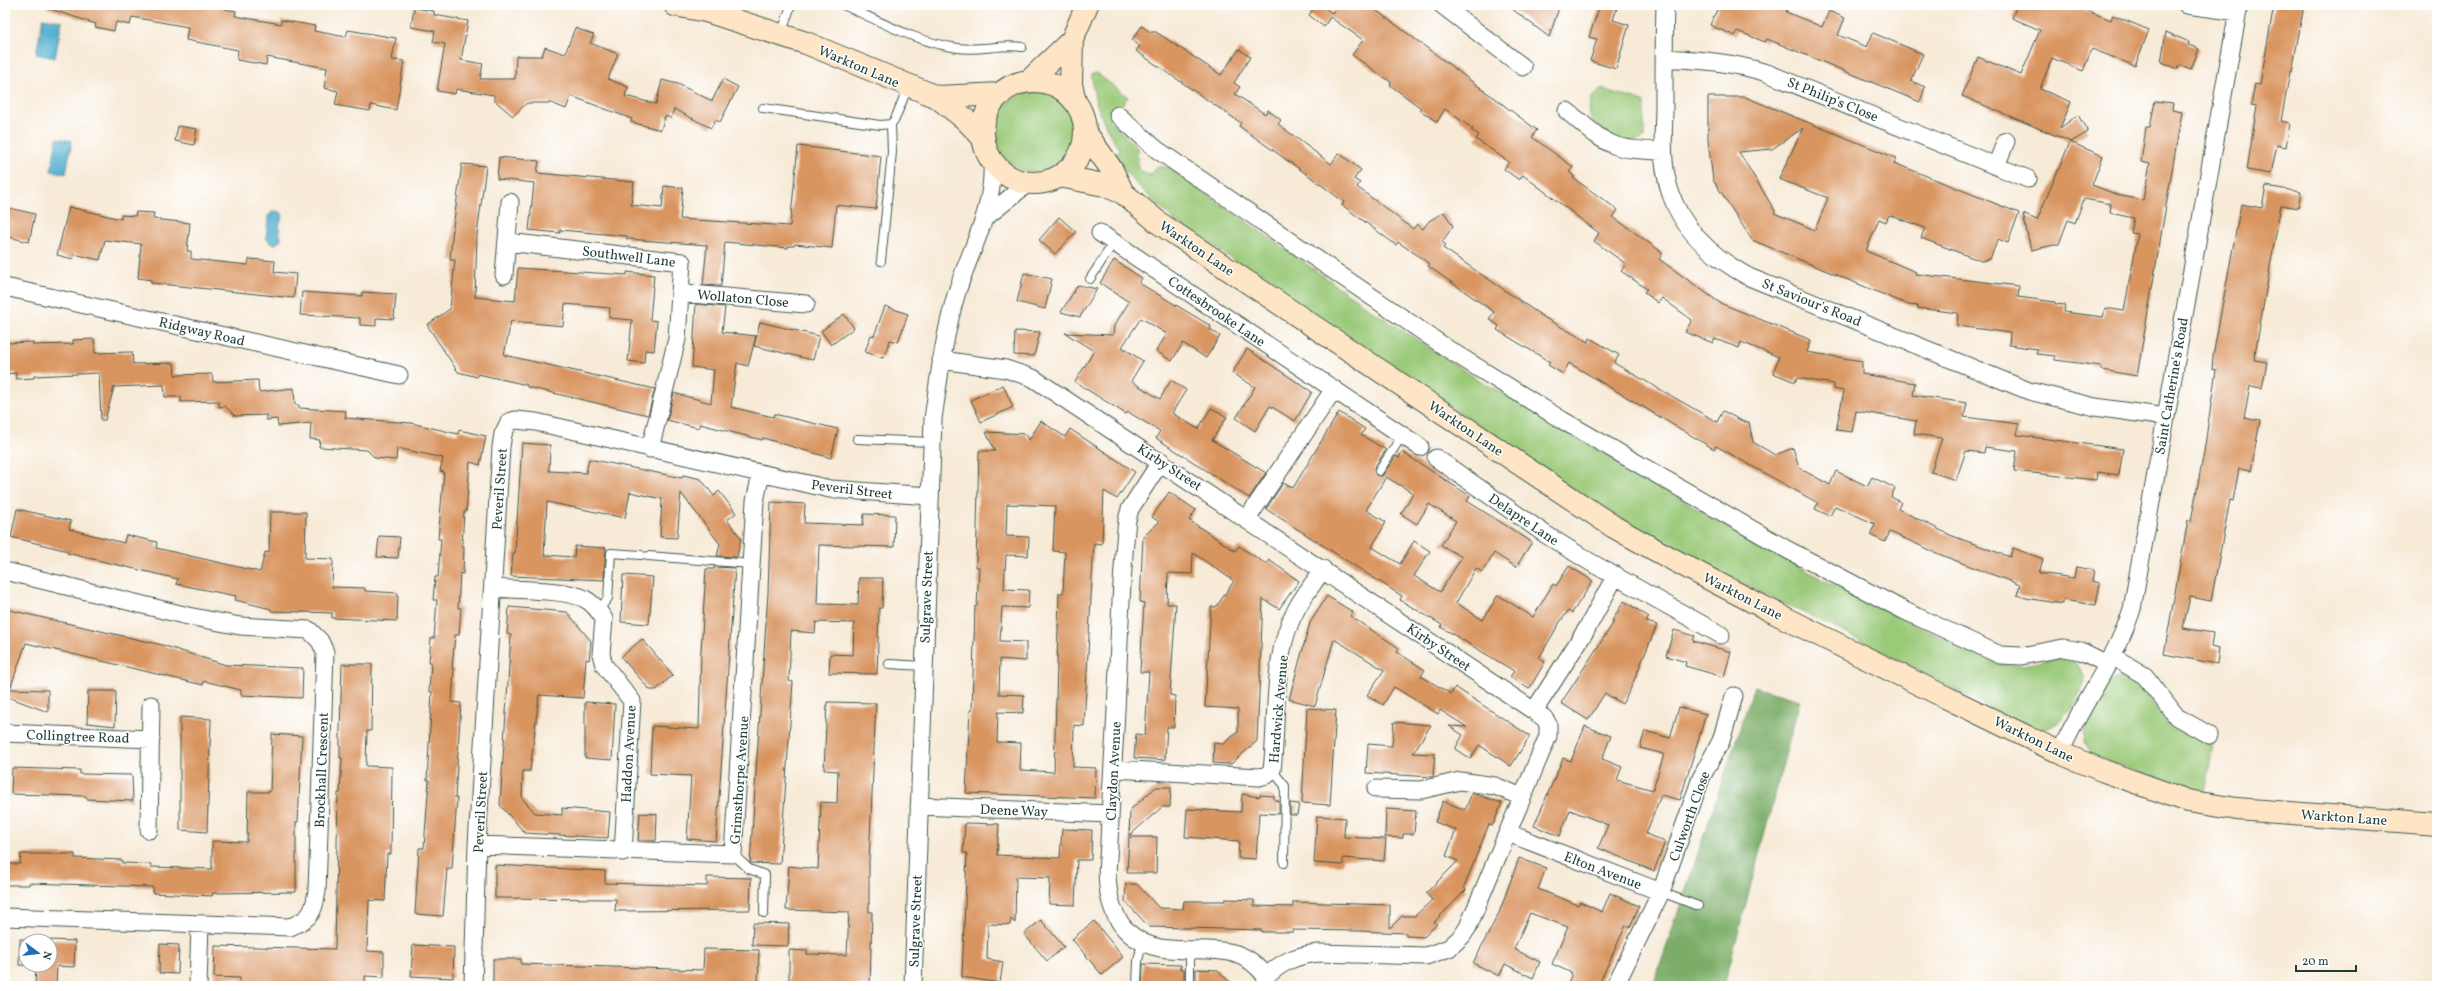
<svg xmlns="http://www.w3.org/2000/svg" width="2442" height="991" viewBox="0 0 2442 991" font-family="Vollkorn,serif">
  <rect width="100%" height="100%" fill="#fff"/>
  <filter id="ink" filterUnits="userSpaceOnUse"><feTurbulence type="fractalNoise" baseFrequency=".025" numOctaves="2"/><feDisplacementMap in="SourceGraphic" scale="8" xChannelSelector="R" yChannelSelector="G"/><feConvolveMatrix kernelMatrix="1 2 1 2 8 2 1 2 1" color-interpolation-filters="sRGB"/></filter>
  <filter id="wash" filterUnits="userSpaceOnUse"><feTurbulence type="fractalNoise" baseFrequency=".012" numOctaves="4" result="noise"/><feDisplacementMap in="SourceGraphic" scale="16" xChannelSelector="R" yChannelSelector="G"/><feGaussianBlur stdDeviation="0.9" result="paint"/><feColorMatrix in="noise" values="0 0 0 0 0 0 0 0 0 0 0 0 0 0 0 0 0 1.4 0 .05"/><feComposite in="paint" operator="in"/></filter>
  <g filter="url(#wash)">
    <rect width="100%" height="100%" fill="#f7ead7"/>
    <!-- green -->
    <path fill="#9ac978" stroke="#5c8356" d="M1096,73L1128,97L1109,120L1137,147L1138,169L1150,175L1158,166L1170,168L1377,314L1474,377L1759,545L1829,583L1990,661C2003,665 2016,666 2030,664C2055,659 2075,645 2084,680C2077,705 2058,736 2029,728L1830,625L1733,580L1671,548L1578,493L1173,219L1137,185L1113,156L1120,151C1105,127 1092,102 1092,74Z
      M1602,89L1644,102V138C1624,149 1609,134 1593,123C1586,111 1589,95 1602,89Z
      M994 132a40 40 0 1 1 80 0a40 40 0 1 1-80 0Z
      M2122,676C2146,679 2149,704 2165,718C2179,731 2196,738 2213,745L2205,793L2180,788L2092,755L2084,742L2085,722L2105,684Z"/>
    <!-- forest -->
    <path fill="#7bad68" stroke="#4d754e" d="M1754,687L1800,700L1724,986H1653Z"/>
    <!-- water -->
    <path fill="#4dadcc" stroke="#367580" d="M43,18L62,21L55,58L36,54Z
      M57,138L72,141L66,174L51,171Z
      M273,211L281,212L283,216L279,225L281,240L276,244L270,243L266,238L268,216Z"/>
    <g id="blocks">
      <!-- building -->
      <path fill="#d99561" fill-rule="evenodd" d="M48,5H225V9L236,11L235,16L281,24V20L315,26L314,31L346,37L348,30L396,38L392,60L404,61L396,110L371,105L370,111L335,105L338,91L324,88L327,68L267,57L266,65L237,60L238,50L186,40L188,27L132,17L130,25L116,22L114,31L95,27L96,24L47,8Z
        M1316,5H1321L1332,13L1338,5H1369L1415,39L1537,130L1532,137L1573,167L1569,172L1574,176L1573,178L1618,210L1613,217L1663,253L1659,259L1720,303L1811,340L1807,352L1862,361V374L1915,383L1913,395L1967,403L1964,417L2019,424L2017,435L2123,449L2119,475L2097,472L2096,480L2014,471L2017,451L1985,447L1984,453L1966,451L1956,480L1931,472L1942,438L1914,434L1916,421L1856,411L1852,432L1836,430L1844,391L1834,389V384L1797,378L1795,382L1773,373L1779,357L1741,342L1739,348L1715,339L1713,343L1685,332L1692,320L1662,298L1658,303L1644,292L1647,289L1621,271L1626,264L1594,241L1599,233L1523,175L1519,180L1504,169L1509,162L1476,139L1479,135L1471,130L1473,129L1445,109L1437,122L1420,110L1421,108L1390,85L1391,82L1352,55L1363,40L1330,17L1324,27L1309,15Z
        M1507,5H1560L1549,37Z
        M1600,5H1618L1613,20L1629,25L1616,69L1590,61L1597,39L1589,37Z
        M1719,5H1789L1786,12L1822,27L1829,11L1845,18L1838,35L1867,47L1873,33L1923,54L1911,81L1925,87L1920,102L1767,39L1765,42L1737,31L1735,36L1710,25Z
        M2017,5H2073L2111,20L2113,15L2149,30L2135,66L2092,49L2083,71L2052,58L2040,89L2071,102L2060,128L2078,115L2088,132L2071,142L1962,96L1978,57L2021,75L2040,30L2012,18Z
        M2274,5H2304L2292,72H2290L2281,121L2290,123L2286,147L2277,145L2271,174L2247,170L2257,106L2251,105L2255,84L2260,85Z
        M414,8L434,11V15L468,21L461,60L483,64L480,79H515L516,56H542L545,47L565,54L575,28L594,35L590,43L618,54L608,79L628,87L625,96L656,104L662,80L678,84L712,101L723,79L738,87L720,122L715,120L711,128L674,109L671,118L665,116L661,130L631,122L632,119L571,96L566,109L551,103H527L513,116L494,100V95L456,89L455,94L437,91L445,44L433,42L435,31L411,27Z
        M1142,26L1150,32H1156L1221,75L1239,49L1250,57L1234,83L1240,87L1235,94L1265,114L1268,110L1281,120L1278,124L1331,164L1339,153L1361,170L1354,179L1360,183L1357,187L1413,229L1417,224L1423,229L1429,221L1444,212L1453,226L1442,242L1446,245L1443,248L1545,318L1588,342L1590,338L1619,355L1614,363L1717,422L1723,411L1744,422H1749L1753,442L1775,455L1793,448L1799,468L1830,485L1836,471L1867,486L1872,477L1895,488L1891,497L1901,502L1898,509L1950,535L2010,557L2013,548L2043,559L2039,573L2074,578L2076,567L2094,570L2092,581L2100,583L2096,605L2062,600V604L2026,598L2017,595L2020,585L1941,555L1890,532L1885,542L1870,535L1875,524L1835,506L1830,516L1815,509L1818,503L1716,446L1714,449L1569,363L1563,374L1548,365L1550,362L1497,330L1499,326L1489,319L1494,312L1428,266L1430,264L1398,242L1396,245L1342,205L1344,202L1312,178L1239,126L1241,123L1136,51L1140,46L1132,40Z
        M2166,32L2189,42L2188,44L2199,49L2191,69L2180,65L2178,69L2161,62Z
        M1708,97H1745L1896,158L1894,163L2019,213L2008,243L1998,239L1990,259L1981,261L1921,238L1925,228L1889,215L1886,222L1879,219L1866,251L1916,272L1915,274L2019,286L2018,297L2055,302V304L2065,305L2064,312L2103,317L2105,308L2124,311L2138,234L2131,233L2134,218L2110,213L2111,204L2084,199L2075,223L2068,220L2059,244L2031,250L2023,214L2037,220L2070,142L2103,156L2092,185L2121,196L2143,200L2150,164L2141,162L2146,127H2150L2155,101L2173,103L2172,110L2182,112L2137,376L2101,370V366L2055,360V356L2036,354L2037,349L2009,345L2010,333L1957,326L1958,313L1917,308L1918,306L1909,305L1752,240L1713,180L1708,140ZM1803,128L1779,179L1828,198L1815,230L1774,213L1775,211L1739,152L1772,149Z
        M178,126L197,129L194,145L175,141Z
        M798,146L881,156L876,209L836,205L832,248L795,244L794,246H788V248L725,242L721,286L703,285L707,245L627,239V236L560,230V233L529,230L534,183L497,179L499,157L539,161L537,173L634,182L631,205L662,208L664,186L683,188L680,219L790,226Z
        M462,164L486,166L477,235L475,297L515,301L518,268L627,275V272L654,275L650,320L657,321L654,351L645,350L644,363L628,361L632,320L609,318L610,308L565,304L563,326L511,321L504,355L655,389L648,415L527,387V385L478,374L477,377L458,372L427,325L450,309L455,260H450L453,227Z
        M2266,186L2301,192L2298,208L2281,205L2271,261L2254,360L2267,362L2262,388L2250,386L2244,418L2260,421L2251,471L2239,469L2233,501L2230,500L2211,601L2190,597L2183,628L2213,633L2211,647L2219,649L2217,664L2164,654L2188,520L2191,521L2204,452L2216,370L2212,369L2213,356L2241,204L2262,208Z
        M5,207L35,214L29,242L5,236Z
        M69,207L121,219V215L135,216L136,212L154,213L153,219L190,223L187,251H191V259L248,265L249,259L275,261L274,272L296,274L294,298L151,283V280L138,278L141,244L105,240L100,260L74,254L73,259L57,255Z
        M1059,217L1076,232L1055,254L1039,240Z
        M1114,260L1142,278L1139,283L1211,326L1210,329L1220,336L1206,358L1183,343L1172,361L1156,351L1167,334L1141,318L1122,347L1143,361L1131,381L1160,399L1171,380L1186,390L1172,413L1198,429L1211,408L1227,417L1212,440L1266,473L1249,498L1156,438L1160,431L1128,412L1126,414L1075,382L1094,351L1065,333L1113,335L1114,326L1129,302L1100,283Z
        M1024,273L1052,279L1045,309L1017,302Z
        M1078,285L1097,289L1080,317L1061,312Z
        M302,292L362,296V292L396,294L394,319L376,318V326L360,325V318L300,315Z
        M696,304L725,307L722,332L756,336L748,366L737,363L731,407L773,417L774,414L838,429L831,458L763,438L762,440L700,424L699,428L667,420L674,393L711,403L714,370L692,367Z
        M885,306L908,314L898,342L890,340L883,358L865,352L871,335L874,336Z
        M844,314L854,328L831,345L821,331Z
        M760,322L819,336L813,360L754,346Z
        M1015,331L1040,332L1034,356L1014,355Z
        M94,339L95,353L132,352L133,364L174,363L175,375L212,374L213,382L258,380L259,392L294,388L295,405H299V408L346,411L345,418L411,423L458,434L459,430L486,436L480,465L470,462L466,512H464L462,546H464L463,574L460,573L458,608H461L459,635H455L452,669H454L452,702L461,703L455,798H457L452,869H447L443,916L415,914L419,848H424L429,780H427L432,692L429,691L431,662H429L431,638H434L437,600H433L435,577H438L441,539H438L444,472L440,471L443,458L397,448L396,460L375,458L367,450L319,447L320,440L310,439L311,423L278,426L277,419L266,420V415L235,416L225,406L219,407V401L181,402V397H165L164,385L114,387L105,420H101L99,373L34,376V378L16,379V373L5,374V343L33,342V345L73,344V340Z
        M1247,349L1312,392L1295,421L1270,406L1255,431L1236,418L1255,387L1232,373Z
        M1003,385L1013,407L981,422L971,400Z
        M1339,412L1365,429L1361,435L1386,450L1374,468L1376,475L1382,476L1396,456L1399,458L1402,452L1470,496L1467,501L1532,542L1516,567L1494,553L1482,572L1476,568L1456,603L1483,620L1498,595L1533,617L1553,584L1556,586L1569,566L1593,581L1572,613L1568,611L1560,622L1539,658L1545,662L1529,689L1510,677L1514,671L1441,627L1442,625L1400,600L1402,596L1266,509L1283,483L1293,488ZM1386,477L1413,493L1401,514L1417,524L1429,504L1456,521L1441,545L1462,557L1440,592L1414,576L1430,551L1414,541L1400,564L1372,547L1386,522L1366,510Z
        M1041,421L1065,437L1070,429L1135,472L1117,499L1104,491L1102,544L1094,543L1084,726L1074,725L1073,767L1096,768L1095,798L966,793L970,710H972L975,606H977L979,567H976L979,451H995L986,432L1026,434L1029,440ZM1007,504L1055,506L1053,551L1065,552L1063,593H1059L1054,772L1020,770L1021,743L997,742L998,712L1023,713L1024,695L999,694L1000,659L1026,661V642L1000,641L1002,607L1028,608L1029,590L1004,589L1006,555L1028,556L1029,537L1006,536Z
        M522,443L550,445L549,471L586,473L589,459L682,478L683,475L701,479L714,496L719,491L736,513L727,520L741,538L737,557L717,556L720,544L681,493L677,538L660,537L662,499L630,492L625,518L547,502L544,555L574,557L575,546L606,548L604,580L511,576L513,553H515Z
        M1169,492L1196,510L1189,520L1235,551L1239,546L1266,564L1269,560L1299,581L1279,609L1263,599L1257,741L1231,764L1213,763L1214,743L1223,744L1238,732V709L1205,707L1211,607H1216L1234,581L1193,553L1192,574L1168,573L1167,604H1176L1170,695L1175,696L1174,727H1167L1165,760L1134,758L1136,734L1145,735L1149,672H1140L1144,603L1140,602L1143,537L1159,522L1152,517Z
        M771,502L805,504L804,523L863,525L864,514L895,515L894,547L819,545L817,604L858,605L859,578H883L882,608H879L877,674L829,673L830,654L853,655L854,623L816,622L815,633L791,631L789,681L793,682L780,864L750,863L768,593Z
        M17,509L71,521L69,529L124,543L126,535L157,542L156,548L260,572L265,552L269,553L270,512H306L305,558L333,559L332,587L365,588V591L398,593L397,621L332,618V613L271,611V609L235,600L236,596L176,584L178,579L67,553L68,551L11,537Z
        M379,536L400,537L398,558L377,557Z
        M714,567L735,568L716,841L687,839L691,776L650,774L652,726L699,729L701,651L706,569H714Z
        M623,575L653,577L649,624L621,622Z
        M1327,596L1353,612L1350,616L1399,648L1397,652L1425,670L1421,676L1451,694L1455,687L1530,736L1511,766L1479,745L1470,759L1455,749L1463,735L1449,726L1467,727L1440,710L1438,714L1394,687L1383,705L1367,695L1384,670L1334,639L1315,706L1289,699L1310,623Z
        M1624,601L1649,617L1646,622L1657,625L1630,690L1622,704L1605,693L1588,720L1561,703L1614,622L1612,621Z
        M509,607L567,612L591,641L589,660L586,659L583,698L539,695L530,771H523L522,798L535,813L562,815V808L610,812L608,838L525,833L500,805L511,635L507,634Z
        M5,609L162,645L226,665L303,668L302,698L241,695V690L204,681L203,685L26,643L10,689L48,690V712L5,696Z
        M1674,630L1695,636L1693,641L1731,652L1724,677L1685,666L1686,662L1666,656Z
        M642,639L673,675L656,690H650L621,657Z
        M342,664H372L371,731H367L366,766L392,767L391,854H387L385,901L369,900L367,951L384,952V977L365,976V986H240V978L214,977L215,946L335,949L338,793H340L342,758H340V730Z
        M88,691H116L115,726L87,723Z
        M585,702L615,704L612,760L585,758Z
        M827,702L876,703L869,862V912H872L870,986H789V950L807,951V954L847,955L849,912L786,910L789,866L818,869L821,802L837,803L838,771L824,770Z
        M1679,707L1706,714L1680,800L1661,795L1646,834L1665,842L1654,871L1598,848L1608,825L1570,810L1560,836L1534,826L1563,758L1571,761L1585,726L1611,736L1602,759L1622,767L1617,780L1653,790L1664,754L1640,748L1645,731L1670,738Z
        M1307,708L1336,710L1330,805L1302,803Z
        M180,717L211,719L207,832L180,830Z
        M1394,722L1431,725L1413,753L1435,754L1433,777L1366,773L1368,744L1392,746Z
        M272,734L302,736L298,822H296V892L213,893L212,896L153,893V887L29,883V885H5V864H20L21,854H75V858L122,860V863L151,864V867L212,869V841L247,842L248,792H270Z
        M12,768L80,770V774L132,775L133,801L87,799L86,796L11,794Z
        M1156,787H1171L1170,807H1162L1129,836L1130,810Z
        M1472,793L1502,803L1493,825L1489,824L1464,887L1466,890L1434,922L1437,924L1424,937L1406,936V933L1358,931L1293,930V932H1262V930L1149,927L1125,901L1126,884H1137L1159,908L1183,909L1184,901H1225V899L1254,900V906L1293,907V902L1390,905V928L1402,916H1415L1432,900L1426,893L1458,861L1446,856L1456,830L1435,822L1443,801L1465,810Z
        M1242,794L1259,797L1260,795L1274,796V800L1279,801V814L1259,813L1256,859L1238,858L1239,841L1185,837L1187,809L1241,812Z
        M1290,803L1299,804L1297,815H1290Z
        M1386,809L1416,811L1414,834H1403V838L1385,837Z
        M640,813L657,814L656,841H638Z
        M1317,816L1345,818L1344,837L1386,839L1384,861L1343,858V865L1314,863Z
        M965,823L999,824L997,855L1060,858L1062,829L1092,830L1091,860H1077L1075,905L1049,904L1050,878L1016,877L1015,923L1011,919L1010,925L988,924L987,959L1003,962L1000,983L962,977L967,853H963Z
        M1129,837H1157L1156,873H1127Z
        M1519,858L1546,868L1538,889L1578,905L1580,902L1602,912L1610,893L1639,906L1630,927L1626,925L1598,986H1567L1572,973L1552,964L1568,927L1530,913L1514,949L1540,962L1533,978L1505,964L1499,976L1473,963L1499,913Z
        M495,865L605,871V883L707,886V877L751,878L750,910L615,911L616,899L495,898Z
        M1041,920L1064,947L1047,961L1024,934Z
        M1094,921L1123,957L1102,975L1072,939Z
        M753,923L789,924L788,946L752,945Z
        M20,939L75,941L74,967L57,966L56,986H35L36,966L19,965ZM26,941H50V965H26Z
        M160,944L179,945L178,974L159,973Z
        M413,945L454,947L453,978L411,976Z
        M704,949L759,950L758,986H493V959H521V964L703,970Z
        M1143,964L1181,965L1180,969H1184V986H1142Z
        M1196,969L1218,970L1233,986H1196Z"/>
    </g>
  </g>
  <g filter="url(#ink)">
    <use href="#blocks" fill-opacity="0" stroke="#3f574c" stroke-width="1"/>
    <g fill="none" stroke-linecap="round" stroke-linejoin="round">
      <!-- lane casing -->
      <g stroke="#3f574c" stroke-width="10">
        <path id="lane" d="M843,5C880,21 918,43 958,48C980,51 1001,44 1022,47
          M781,35L791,5
          M763,108L880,125L891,124L895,119L908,87
          M881,261L892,152L891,124
          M1090,279L1114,242
          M857,439L932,442
          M1379,471L1402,436
          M648,556L751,564
          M598,611L608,598L611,553L641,555
          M889,664L924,666
          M1272,770L1285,786L1284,863
          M733,854L749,869L765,875L764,913
          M1661,892L1698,906
          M1137,986L1138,961L1142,942
          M1190,986V949"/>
      </g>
      <!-- street casing -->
      <g stroke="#3f574c" stroke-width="19">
        <path id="street" d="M1442,5L1523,67
          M1665,5C1664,38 1664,72 1664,105C1664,128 1661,152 1666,175C1674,222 1708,255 1749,277L2029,391L2095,407L2166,417
          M2187,5L2238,12
          M1664,58C1699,60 1733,62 1767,73L2028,179
          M1567,111C1608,145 1609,150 1663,151
          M1118,115L1156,149L1451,351L1562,420L1788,550L1905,611L2000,655L2021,656L2063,648L2081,651L2107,664
          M1996,166L2006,141
          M986,217L1028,183
          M1100,233L1420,447
          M507,242L682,262L677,339L650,449
          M504,275L510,202
          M5,287L399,375
          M680,293L806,304
          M941,360L1006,369L1033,378L1534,711L1544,718L1548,724V736L1468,927L1462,936L1449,948L1426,956L1319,953C1297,955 1281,962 1266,977L1265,986
          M1436,458L1545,534L1590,562L1721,635
          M1161,461L1130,509L1127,520C1119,595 1119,671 1114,746C1112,779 1110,812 1109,845C1108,859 1106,874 1108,887C1110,905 1116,921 1129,933C1170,970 1231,926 1266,977
          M1247,519L1334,389
          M5,571L188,616L240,626L309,630L320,641L325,652L317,891C314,912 311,919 290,927L5,917
          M493,588C515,590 567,589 585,599C593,603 599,611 604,619L601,654L604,665L632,701L623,852
          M2112,656L2145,676L2177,717L2209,735
          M1534,711L1586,630L1616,575
          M5,733L151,739
          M2060,753C2081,704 2116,660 2132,609L2239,5
          M1113,769L1259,777L1267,775L1272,770C1278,721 1271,655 1296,610C1303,596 1314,583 1323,569
          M1376,789L1421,790L1460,781L1495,786L1522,797
          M919,806L1110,814
          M149,830L151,705
          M1508,833L1661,892
          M477,845L733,854L755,501L761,474
          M198,986L200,924
          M473,986L477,845L501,447L503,434L509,422L516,420L536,422L830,489L930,496
          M913,986L933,419C939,377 944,336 956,295C970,249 995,210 992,161
          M1615,986L1661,892L1701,778L1721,741L1734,696"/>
      </g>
      <!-- secondary casing -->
      <g stroke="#3f574c" stroke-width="24">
        <path id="secondary" d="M675,5L706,11L806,43L937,97L1001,94
          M983 132a51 51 0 1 1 102 0a51 51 0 1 1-102 0Z
          M1029,81L1072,40
          M937,97L965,119L984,139
          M1075,101L1071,84L1072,40L1087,5
          M1086,133L1112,170L1123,193
          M1060,176L1104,185L1123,193L1159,223L1614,527C1759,609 1910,679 2060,753L2104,771L2188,801L2237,809L2437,824"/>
      </g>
      <!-- lane -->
      <use href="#lane" stroke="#fff" stroke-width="8"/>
      <!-- street -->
      <use href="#street" stroke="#fff" stroke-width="17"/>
      <!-- secondary -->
      <use href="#secondary" stroke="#fee5c5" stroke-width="22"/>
    </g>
  </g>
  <g text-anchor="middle" stroke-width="3" stroke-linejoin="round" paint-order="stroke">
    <!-- street labels -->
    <g font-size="14" fill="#1f3d34" stroke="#fff">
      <text transform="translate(859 66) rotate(23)" y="5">Warkton Lane</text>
      <text transform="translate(1833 99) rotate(22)" y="5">St Philip's Close</text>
      <text transform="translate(1197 248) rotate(34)" y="5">Warkton Lane</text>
      <text transform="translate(629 256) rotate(7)" y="5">Southwell Lane</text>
      <text transform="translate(743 298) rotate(5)" y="5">Wollaton Close</text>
      <text transform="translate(1812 302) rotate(22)" y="5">St Saviour's Road</text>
      <text transform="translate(1217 311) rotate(34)" y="5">Cottesbrooke Lane</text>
      <text transform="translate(202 331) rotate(13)" y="5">Ridgway Road</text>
      <text transform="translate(2171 386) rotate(-80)" y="5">Saint Catherine's Road</text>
      <text transform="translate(1466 428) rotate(34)" y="5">Warkton Lane</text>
      <text transform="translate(1170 467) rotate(33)" y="5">Kirby Street</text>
      <text transform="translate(499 489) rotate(-86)" y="5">Peveril Street</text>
      <text transform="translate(852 489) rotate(7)" y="5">Peveril Street</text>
      <text transform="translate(1524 519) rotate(34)" y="5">Delapre Lane</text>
      <text transform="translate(1743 596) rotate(27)" y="5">Warkton Lane</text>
      <text transform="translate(926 597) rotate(-88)" y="5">Sulgrave Street</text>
      <text transform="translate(1439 647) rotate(34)" y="5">Kirby Street</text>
      <text transform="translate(1278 709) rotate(-85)" y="5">Hardwick Avenue</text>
      <text transform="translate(78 736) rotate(2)" y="5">Collingtree Road</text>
      <text transform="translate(2034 739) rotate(26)" y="5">Warkton Lane</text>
      <text transform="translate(628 754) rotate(-87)" y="5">Haddon Avenue</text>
      <text transform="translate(321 770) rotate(-88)" y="5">Brockhall Crescent</text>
      <text transform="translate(1113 771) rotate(-87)" y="5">Claydon Avenue</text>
      <text transform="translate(739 780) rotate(-86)" y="5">Grimsthorpe Avenue</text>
      <text transform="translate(1014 810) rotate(2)" y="5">Deene Way</text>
      <text transform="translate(480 812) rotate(-87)" y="5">Peveril Street</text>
      <text transform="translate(1689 816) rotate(-70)" y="5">Culworth Close</text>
      <text transform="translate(2344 817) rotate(4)" y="5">Warkton Lane</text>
      <text transform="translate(1603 870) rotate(21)" y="5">Elton Avenue</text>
      <text transform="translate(915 921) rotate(-88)" y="5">Sulgrave Street</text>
    </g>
  </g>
  <!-- margin -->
  <rect width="2442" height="991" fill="none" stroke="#fff" stroke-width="20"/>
  <!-- north arrow -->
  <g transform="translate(38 953) rotate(105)"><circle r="19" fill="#ffffff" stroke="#a5b1ae"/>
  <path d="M0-3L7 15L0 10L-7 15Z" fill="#1f6fb2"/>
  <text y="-6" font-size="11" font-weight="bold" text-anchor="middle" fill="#1f3d34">N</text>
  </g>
  <!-- scale -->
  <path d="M2296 965v6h60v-6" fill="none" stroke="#1f3d34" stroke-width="2"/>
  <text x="2302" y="965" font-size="12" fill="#1f3d34" stroke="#ffffff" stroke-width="3" paint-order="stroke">20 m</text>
</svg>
